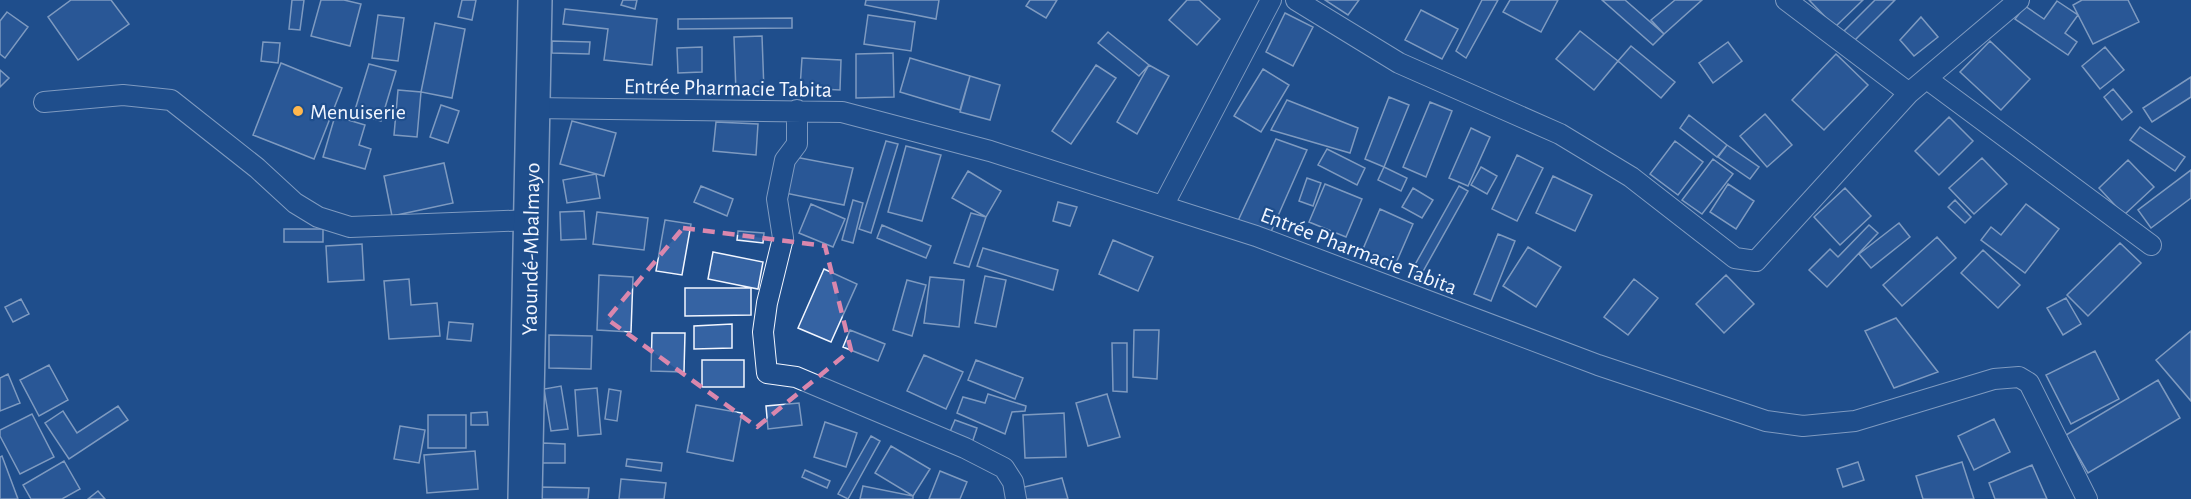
<svg xmlns="http://www.w3.org/2000/svg" width="2191" height="499" viewBox="0 0 2191 499" font-family="'Alegreya Sans',sans-serif">
  <rect width="100%" height="100%" fill="#1f4e8c"/>
  <!-- building -->
  <path fill="#3563a3" stroke="#f2f6ff" stroke-width="1.5" d="M71,0H111L129,24L78,60L48,17Z
    M292,0H304L300,30L289,29Z
    M321,0H344L361,4L350,46L311,36Z
    M462,0H476L472,20L458,17Z
    M623,0H637L635,9L621,5Z
    M866,0H939L936,19L865,5Z
    M1030,0H1057L1046,18L1026,6Z
    M1187,0H1199L1220,19L1197,45L1169,20Z
    M1325,0H1359L1348,15Z
    M1482,0H1498L1466,58L1456,51Z
    M1510,0H1558L1541,32L1503,12Z
    M1602,0H1625L1664,34L1653,45Z
    M1675,0H1702L1664,34L1651,20Z
    M1809,0H1863L1835,27Z
    M1875,0H1895L1850,45L1840,35Z
    M2082,0H2128L2139,22L2093,44L2073,5Z
    M2057,1L2078,15L2065,33L2077,42L2068,55L2015,19L2025,6L2044,19Z
    M565,9L657,19L652,65L604,60L608,29L563,24Z
    M1421,10L1458,29L1442,59L1405,40Z
    M7,12L28,27L5,58L0,54V21Z
    M1285,13L1313,27L1293,66L1266,52Z
    M378,15L404,18L398,61L372,58Z
    M868,15L915,22L911,51L864,44Z
    M1921,17L1938,37L1914,56L1900,40Z
    M792,18V28L678,29V19Z
    M435,23L465,29L452,98L421,92Z
    M1580,31L1618,61L1594,90L1556,59Z
    M1108,32L1149,65L1139,76L1098,43Z
    M762,36L764,91L736,93L734,37Z
    M552,41L590,42L589,54L552,53Z
    M1990,41L2030,79L2001,110L1960,72Z
    M263,42L280,43L278,63L261,61Z
    M1728,42L1742,61L1713,83L1699,63Z
    M1631,46L1675,82L1661,98L1618,61Z
    M702,47V72L678,73L677,48Z
    M2105,47L2124,70L2100,89L2082,66Z
    M893,53L894,97L856,98V54Z
    M1836,54L1868,85L1824,130L1792,100Z
    M802,58L841,60L840,90L800,88Z
    M910,58L970,76L960,110L900,92Z
    M281,63L342,88L314,159L253,135Z
    M369,64L396,71L381,121L354,113Z
    M1096,65L1116,78L1071,144L1052,131Z
    M1149,65L1169,76L1137,134L1117,122Z
    M1263,69L1289,85L1261,132L1234,116Z
    M0,70L9,78L0,87Z
    M970,76L1000,85L990,120L960,112Z
    M2191,77V97L2152,122L2143,108Z
    M2113,89L2132,112L2122,120L2104,97Z
    M398,90L421,92L417,137L394,135Z
    M1389,97L1409,105L1384,167L1365,159Z
    M1287,100L1358,128L1350,153L1271,130Z
    M1430,102L1452,111L1426,177L1403,167Z
    M441,105L459,111L448,143L430,137Z
    M1765,114L1792,145L1767,167L1740,136Z
    M1689,115L1727,145L1717,157L1680,128Z
    M335,116L365,125L359,145L371,149L365,169L323,157Z
    M1949,117L1973,141L1939,175L1915,151Z
    M572,121L616,133L604,176L560,164Z
    M716,122L758,124L756,155L713,151Z
    M2140,127L2185,157L2175,171L2130,140Z
    M1471,128L1490,137L1468,186L1449,178Z
    M1276,139L1307,150L1270,234L1237,223Z
    M886,141L898,144L871,233L859,229Z
    M1675,141L1703,162L1678,195L1650,174Z
    M1727,145L1759,167L1750,179L1718,157Z
    M906,146L941,155L922,221L888,212Z
    M1327,149L1365,168L1357,185L1318,165Z
    M1517,155L1543,168L1517,221L1492,209Z
    M795,157L853,168L844,205L785,193Z
    M1982,158L2007,184L1974,214L1949,188Z
    M1713,159L1733,174L1702,214L1682,200Z
    M2128,160L2154,187L2124,215L2099,188Z
    M444,163L453,203L392,216L384,176Z
    M1384,167L1407,178L1401,191L1378,180Z
    M1481,167L1497,176L1487,194L1471,185Z
    M2191,170V198L2151,228L2138,210Z
    M968,171L1001,191L986,217L952,198Z
    M596,174L600,198L567,203L563,180Z
    M1553,176L1592,195L1575,231L1536,213Z
    M1307,178L1321,183L1313,206L1299,201Z
    M1325,184L1362,199L1346,237L1309,222Z
    M1728,184L1754,201L1736,229L1710,212Z
    M701,186L733,199L727,216L694,202Z
    M1459,186L1468,191L1421,275L1412,270Z
    M1413,188L1433,200L1422,218L1402,207Z
    M1845,188L1871,216L1840,245L1814,217Z
    M853,200L863,203L853,243L842,240Z
    M1955,200L1971,217L1965,223L1948,207Z
    M1058,202L1077,207L1070,226L1053,221Z
    M811,204L845,219L833,247L799,233Z
    M2026,204L2059,229L2025,273L1981,240L1991,227L2001,235Z
    M1380,209L1413,224L1393,270L1360,256Z
    M584,211L586,239L561,240L560,212Z
    M597,212L648,218L644,250L593,244Z
    M971,213L986,217L969,267L954,263Z
    M665,220L691,224L682,275L656,271Z
    M1899,223L1910,237L1871,268L1859,254Z
    M882,225L931,246L926,258L877,238Z
    M1869,225L1878,233L1827,287L1809,270L1830,249L1838,257Z
    M284,229H323V242H284Z
    M738,231L764,233L763,243L737,240Z
    M1498,234L1515,241L1491,301L1474,294Z
    M1937,237L1956,258L1902,306L1883,285Z
    M1113,240L1153,257L1138,291L1099,274Z
    M2120,243L2141,263L2088,316L2067,295Z
    M362,244L364,280L328,282L326,246Z
    M1528,247L1561,267L1536,307L1503,286Z
    M983,248L1058,270L1053,290L977,266Z
    M1983,250L2020,285L1998,308L1961,273Z
    M713,252L763,262L758,289L708,279Z
    M824,269L857,284L831,342L798,328Z
    M599,275L633,277L631,332L597,330Z
    M1726,275L1754,304L1724,333L1696,304Z
    M985,276L1006,280L996,327L975,323Z
    M930,277L964,280L959,327L924,323Z
    M409,279L411,305L437,303L440,336L389,339L384,281Z
    M1634,279L1658,298L1628,335L1604,317Z
    M907,280L926,285L912,336L893,330Z
    M685,288H751V315L685,316Z
    M2066,298L2081,324L2063,335L2047,308Z
    M21,299L29,314L13,322L5,307Z
    M1896,318L1938,372L1894,388L1865,331Z
    M449,322L473,324L471,341L447,339Z
    M732,324V348L694,349V326Z
    M850,330L885,344L878,361L843,347Z
    M1134,330H1159L1157,379L1133,377Z
    M2191,331V401L2156,360Z
    M652,333H685L684,372L651,371Z
    M549,335L592,336L591,369L549,368Z
    M1112,343H1127V392L1113,391Z
    M2095,351L2119,399L2071,424L2046,375Z
    M924,355L963,372L946,409L907,391Z
    M702,360H744V387H702Z
    M976,360L1023,378L1015,399L968,380Z
    M49,365L68,400L39,416L20,380Z
    M8,374L20,403L0,411V378Z
    M2158,380L2180,418L2088,473L2066,435Z
    M561,386L568,429L551,431L544,389Z
    M597,388L601,434L578,436L575,390Z
    M609,389L621,391L617,421L605,419Z
    M988,394L1026,406L1025,411L1012,412L1005,434L957,413L963,397L985,403Z
    M1107,394L1120,437L1088,446L1076,403Z
    M799,403L802,425L768,429L766,406Z
    M696,405L742,413L733,461L687,452Z
    M118,406L128,420L69,459L45,423L63,411L77,433Z
    M487,412L488,425H471V413Z
    M1064,413L1066,457L1025,458L1023,415Z
    M32,414L54,457L20,474L0,436V430Z
    M428,415H466V448H428Z
    M1994,419L2010,452L1974,470L1958,436Z
    M955,420L977,428L972,443L949,434Z
    M825,422L857,433L846,467L814,457Z
    M400,426L425,430L419,463L394,459Z
    M871,436L880,441L848,499L838,494Z
    M543,443L565,444V463H542Z
    M891,446L930,469L913,496L875,473Z
    M475,451L478,489L427,493L424,455Z
    M2,456L18,499H0V457Z
    M627,459L662,463L661,471L626,466Z
    M64,461L80,489L62,499H31L23,485Z
    M1858,462L1864,480L1843,487L1837,469Z
    M1962,462L1974,499H1923L1916,476Z
    M2032,465L2047,499H1995L1989,483Z
    M805,470L830,481L827,488L802,477Z
    M940,471L967,482L960,499H929Z
    M1062,478L1068,499H1022L1020,488Z
    M621,479L666,483L664,499H619Z
    M863,486L913,496V499H860Z
    M539,487L589,488L588,499H538Z
    M98,491L105,499H88Z"/>
  <g fill="none" stroke-linecap="round" stroke-linejoin="round">
    <!-- minor casing -->
    <g stroke="#f2f6ff" stroke-width="22">
      <path id="minor" d="M1296,0L1399,63L1560,134L1631,177L1735,258L1756,261L1909,93L2019,0
        M1786,0L1909,93
        M1927,79L2151,245
        M44,102L123,95L171,100L257,168L295,203L318,217L350,227L531,220
        M532,108L842,112L990,151L1256,236L1598,365L1766,421L1803,426L1855,421L1994,379L2019,377L2029,383L2087,499
        M797,110V144L785,160L777,199L783,238L767,303L763,332L767,373L796,377L965,448L1004,468L1013,482L1016,499
        M1163,206L1271,0"/>
    </g>
    <!-- trunk casing -->
    <g stroke="#f2f6ff" stroke-width="36">
      <path id="trunk" d="M525,499L535,0"/>
    </g>
    <!-- minor -->
    <use href="#minor" stroke="#1f4e8c" stroke-width="20"/>
    <!-- trunk -->
    <use href="#trunk" stroke="#1f4e8c" stroke-width="33"/>
  </g>
  <!-- marked area -->
  <path d="M0 0H2191V499H0ZM683,228L825,246L851,350L757,427L607,319Z" fill="#1f4e8c" fill-opacity=".55" fill-rule="evenodd"/>
  <path fill="none" stroke="#da87ad" stroke-width="4.5" stroke-dasharray="12 8" stroke-linejoin="round" d="M683,228L825,246L851,350L757,427L607,319Z"/>
  <!-- markers -->
  <circle fill="#ffb74d" stroke="#1f4e8c" stroke-width="2" cx="298" cy="111" r="6"/>
  <g text-anchor="middle" stroke-width="4.5" stroke-linejoin="round" paint-order="stroke">
    <!-- street labels -->
    <g font-size="22" fill="#f2f6ff" stroke="#1f4e8c">
      <text transform="translate(728 87) rotate(1)" y="8">Entrée Pharmacie Tabita</text>
      <text transform="translate(530 249) rotate(-89)" y="8">Yaoundé-Mbalmayo</text>
      <text transform="translate(1359 250) rotate(21)" y="8">Entrée Pharmacie Tabita</text>
    </g>
    <!-- poi labels -->
    <g font-size="22" fill="#f2f6ff" stroke="#1f4e8c" text-anchor="start">
      <text x="310" y="119">Menuiserie</text>
    </g>
  </g>
</svg>
